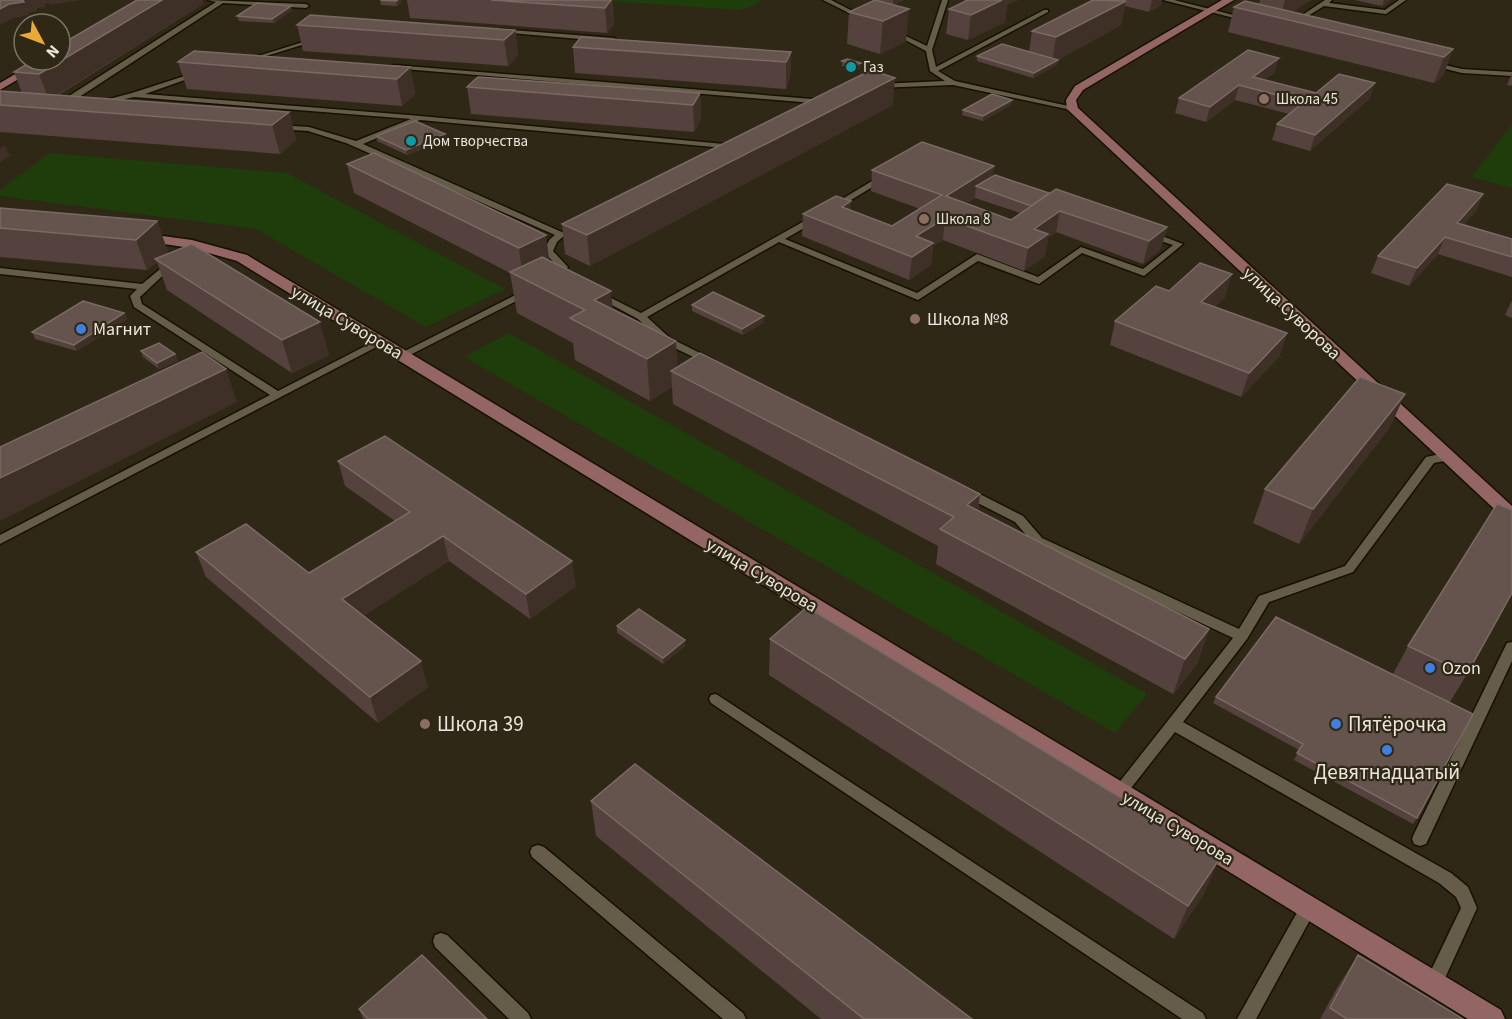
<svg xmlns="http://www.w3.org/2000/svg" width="1512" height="1019" viewBox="0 0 1512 1019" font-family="'Source Sans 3',sans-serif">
  <rect width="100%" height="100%" fill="#2f2817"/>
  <!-- green -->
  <path fill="#1e3d0a" d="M594,0H762L754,6L737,10Z
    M1512,125V188L1471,177Z
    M50,153L287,173L505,289L426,327L256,229L0,196V190Z
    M509,333L1147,694L1115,733L464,357Z"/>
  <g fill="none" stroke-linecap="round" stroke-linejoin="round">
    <!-- lane casing -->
    <g stroke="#171102" stroke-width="3">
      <path id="lane" d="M208,0L306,4L309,6L306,8L223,3L64,107H58V103L216,2Z
        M823,0H831L866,18L861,19Z
        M942,0H948L932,50L936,67L1044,10H1048V12L938,71L955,81L1073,107L1077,109L1076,111L953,85L876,88L875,86L879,84L945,81L930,71L926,51L890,32L895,31L927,46Z
        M1163,0H1174L1249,19L1246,21Z
        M1325,0H1332L1329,3L1385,10L1399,0H1406L1386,14L1324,6L1295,24L1290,23Z
        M500,29L614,38L617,40L614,42L498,32L497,31Z
        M313,39L318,40L250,61L245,60Z
        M1432,62L1462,69L1512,72V76L1462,73L1430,65V63Z
        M394,65L825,100L829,102L825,104L392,68L391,67Z
        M197,72L199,73V75L145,94L409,115L735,145L739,147L735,149L420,120L363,144L564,233L565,235L557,242L553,251L568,267L561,278L553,282L548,279L554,274L558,267L543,251L550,239L555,235L346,143L308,131L277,129L273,127L277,125L309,127L356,141L411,119L134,97L98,105L94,103L132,93Z
        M882,175L889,177L836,209L829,207Z
        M815,215L819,218L818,220L785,239L917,293L977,254L1038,277L1081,247L1143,269L1173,245L1148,237V233H1154L1183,244L1144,276L1082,253L1039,284L978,261L918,300L779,242L647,317L670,338L714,360L715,362L710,365L662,342L638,319L595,296L600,293L603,294L641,313Z
        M171,260L176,263L174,265L140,297L142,304L278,391L377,340L381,339L386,342L0,544V535L270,395L134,307L130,296L137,289L0,274V268L142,284Z
        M527,289L530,290V294L406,357H398L397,355Z
        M1446,453L1450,454L1452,457L1450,460L1434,463L1353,572L1269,602L1247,639L1183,722L1451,873L1468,887L1477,908L1440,989L1434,991L1428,989L1425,983L1461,908L1456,897L1439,883L1175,732L1124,797L1119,799L1114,797L1111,793L1114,789L1233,638L1034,544L1015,522L962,495L960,492L966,488L970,489L1023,516L1042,538L1239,629L1259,596L1345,566L1426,457Z
        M1512,642V661L1426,844L1420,846L1414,844L1412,839L1414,834L1505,647L1507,643Z
        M716,694L1203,1013L1206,1019H1182L711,703L709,699L711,695Z
        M538,845L544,847L743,1013L746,1019H723L532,857L530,852L532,847Z
        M1309,900L1315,902L1317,907L1256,1019H1237L1303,902Z
        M441,933L447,935L528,1013L531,1019H509L435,947L433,941L435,935Z"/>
    </g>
    <!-- secondary casing -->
    <g stroke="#171102" stroke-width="3">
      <path id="secondary" d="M1222,0H1234L1083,90L1076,100L1078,108L1512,506V522L1506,520L1067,109L1066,100L1075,86Z
        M39,60H51L0,90V83Z
        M141,233L192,240L247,255L1501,1010L1505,1019H1468L237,261L191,248L136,240L134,237Z"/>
    </g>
    <!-- lane -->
    <use href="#lane" fill="#655d4a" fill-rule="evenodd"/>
    <!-- secondary -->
    <use href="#secondary" fill="#936564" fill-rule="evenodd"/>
  </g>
  <!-- wall -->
  <path fill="#55413d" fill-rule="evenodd" d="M137,0H202L203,4L57,96L289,112L296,140L280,154L0,132V91L22,93L14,72Z
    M380,0H402V2L397,6L381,5Z
    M407,0H612L614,24L607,33L410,18Z
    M874,0H904L893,5L906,41L880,54L847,44L849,12L875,0Z
    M964,0H1018L1007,5L1005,22L968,40L946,34L949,9L964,2Z
    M1093,0H1162L1160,6L1149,12L1125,6L1121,25L1058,60L1057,65L1033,78L977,61V56L1029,52L1032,31Z
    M1260,0H1311L1292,12L1453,49L1443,76L1434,83L1228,32L1234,7L1259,4Z
    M1355,0H1391L1382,6Z
    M292,10L274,23L239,21L237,16Z
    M297,25L515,30L518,55L508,66L303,51Z
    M573,47L791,52L790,78L786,89L575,73Z
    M842,61L861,63L860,68L855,70L842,66Z
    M178,62L410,67L415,94L402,106L187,89Z
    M1275,72L1264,80L1316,93L1370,98L1310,151L1272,140L1277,124L1289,114L1235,100L1206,122L1175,113L1179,98Z
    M1512,73V86L1507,85Z
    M467,87L700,93L701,120L694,132L471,114Z
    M1012,100L1011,105L983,121L962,115L963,110Z
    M893,105L590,266L565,254L562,224Z
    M445,134L446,140L407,155L377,141L376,136Z
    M347,164L549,260L613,310L677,367L980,494L978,511L1209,629L1197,664L1173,694L936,564L938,546L673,404L672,387L650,401L575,360L573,343L517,313L510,273L354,193Z
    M994,166L992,176L1167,227L1161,249L1143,264L1056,232L1048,238L1045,256L1024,271L943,240L933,246L931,265L909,280L802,236L803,214L851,211L892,226L920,209L871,191L872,170ZM975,198L1020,213L1011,220L966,203Z
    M1483,194L1476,211L1464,224L1512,239V277L1438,254L1409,286L1371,273L1378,256Z
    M0,208L157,221L168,252L165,255L329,355L292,373L167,290L157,262L147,270L0,257Z
    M1169,291L1225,297L1214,307L1287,333L1279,357L1241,397L1110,345L1115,321Z
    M1512,300V318L1505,315Z
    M692,305L764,316V322L743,335L692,311Z
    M124,313L127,319L77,351L35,339L32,332Z
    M141,351L175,354L178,361L159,369L143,357Z
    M1405,394L1390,427L1299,544L1253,523L1265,489Z
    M338,461L576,586L530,619L449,561L363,616L428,687L378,723L206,577L196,552L309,573L395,521L345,486Z
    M617,626L685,640V646L663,664L617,633Z
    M770,639L1205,892L1174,939L769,675Z
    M1408,646L1467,674L1450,702L1417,818L1413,824L1294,760L1299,750L1213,703L1216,697L1393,674Z
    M591,801L972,1019H821L596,836Z
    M1358,955L1463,1019H1320L1337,988Z
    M359,1009L487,1019H363Z"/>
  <!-- shaded-wall -->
  <path fill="#3f3027" d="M23,0H48L49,3L45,4L46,7L37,8V11L28,13L29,15L14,18L0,25V9L9,4Z
    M48,0H80L50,5Z
    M162,0H202L203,4L49,100L39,74Z
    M398,0H402V2L397,6L396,1Z
    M611,0L614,24L607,33L605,8Z
    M893,0H904L893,5Z
    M986,0H1018L1007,5L1005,22L968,40L971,15Z
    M1152,0H1162L1160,6L1149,12Z
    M1285,0H1311L1282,19L1280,18Z
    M1384,0H1391L1382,6Z
    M1126,1L1121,25L1058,60L1057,65L1033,78L1034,73L1052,63L1056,37Z
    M291,6L292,10L274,23L272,19Z
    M909,9L906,41L880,54L883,21Z
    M515,30L518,55L508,66L504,40Z
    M1453,49L1443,76L1434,83L1444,57Z
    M791,52L790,78L786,89V62Z
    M1279,58L1275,72L1253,89V77Z
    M861,63L860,68L855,70V65Z
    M410,67L415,94L402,106L397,79Z
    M895,78L893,105L590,266L587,235Z
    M1375,83L1370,98L1310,151L1315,135Z
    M1239,85L1235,100L1206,122L1210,107Z
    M700,93L701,120L694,132L693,105Z
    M1012,100L1011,105L983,121V116Z
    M289,112L296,140L280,154L272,125Z
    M445,134L446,140L407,155L406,150Z
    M5,145L10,156L0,162V149Z
    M994,166L991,187L976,186L975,197L943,218L946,196Z
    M1483,194L1476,211L1450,239L1457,223Z
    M851,201L850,223L842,207Z
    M1060,211L1056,232L1048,238L1045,256L1024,271L1028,248L1034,229Z
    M945,218L943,240L933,246L931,265L909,280L912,257L916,236Z
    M157,221L168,252L158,261L155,259L157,262L147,270L136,240Z
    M1167,227L1161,249L1143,264L1149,241Z
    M546,235L550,266L523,279L519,248Z
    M1445,237L1438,254L1409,286L1417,268Z
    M1232,274L1225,297L1195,325L1201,302Z
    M611,291L615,332L594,300Z
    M124,313L127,319L77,351L74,345Z
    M764,316V322L743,335L742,329Z
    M320,322L329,355L292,373L282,340Z
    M1287,333L1279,357L1241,397L1249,373Z
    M676,341L678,374L671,371L672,387L650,401L647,359Z
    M175,354L178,361L159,369L157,363Z
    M226,369L237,402L0,521V478Z
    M1405,394L1390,427L1299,544L1313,509Z
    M980,494L975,528L967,505Z
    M443,536L449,561L350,625L342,599Z
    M572,561L576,586L530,619L526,594Z
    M1209,629L1197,664L1173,694L1185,659Z
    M685,640V646L663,664V658Z
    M421,661L428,687L378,723L370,697Z
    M1220,858L1205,892L1174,939L1188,906Z"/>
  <!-- building -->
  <path fill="#65534e" stroke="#7a6a64" stroke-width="1.5" d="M0,0H23L24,2L9,4L0,9Z
    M137,0H162L39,74L14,72L34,60H60V45Z
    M380,0H398L396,1Z
    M491,0H611L605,8Z
    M875,0L909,9L883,21L849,12Z
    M968,0H1002L971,15L949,9Z
    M1093,0L1126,1L1056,37L1032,31Z
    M1245,1L1453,49L1444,57L1234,7Z
    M257,3L291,6L272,19L237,16Z
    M310,15L515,30L504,40L297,25Z
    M581,37L791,52L786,62L573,47Z
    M1002,44L1058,60L1034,73L977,56Z
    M1248,50L1279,58L1253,77L1316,93L1339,74L1375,83L1315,135L1277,124L1304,102L1239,85L1210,107L1179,98Z
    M194,51L410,67L397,79L178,62Z
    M847,59L861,63L855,65L842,61Z
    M871,70L895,78L587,235L562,224Z
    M478,77L700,93L693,105L467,87Z
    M0,91L289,112L272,125L0,105Z
    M992,94L1012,100L983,116L963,110Z
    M415,121L445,134L406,150L376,136Z
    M922,142L994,166L946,196L1011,220L1056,189L1167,227L1149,241L1060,211L1034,229L1048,234L1028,248L945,218L916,236L933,243L912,257L803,214L836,196L851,201L842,207L892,226L942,195L872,170Z
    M374,153L546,235L519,248L347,164Z
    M995,175L1049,193L1031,206L976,186Z
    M1447,184L1483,194L1457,223L1512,239V257L1445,237L1417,268L1378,256Z
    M0,208L157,221L136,240L0,228Z
    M192,244L320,322L282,340L155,259Z
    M542,257L611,291L594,300L676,341L647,359L570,318L585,310L510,272Z
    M1200,263L1232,274L1201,302L1287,333L1249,373L1115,321L1156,286L1169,291Z
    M713,292L764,316L742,329L692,305Z
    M83,301L124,313L74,345L32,332Z
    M159,343L175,354L157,363L141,351Z
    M202,352L226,369L0,478V447Z
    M700,353L980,494L967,505L1209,629L1185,659L940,529L954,517L671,371Z
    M1360,377L1405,394L1313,509L1265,489Z
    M385,436L572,561L526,594L443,536L342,599L421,661L370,697L196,552L246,524L309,573L410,512L338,461Z
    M1497,504L1512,510V593L1467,674L1408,646Z
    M807,607L1220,858L1188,906L770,639Z
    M639,609L685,640L663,658L617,626Z
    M1276,617L1473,714L1417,818L1297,753L1303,744L1216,697Z
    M635,764L972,1019H864L591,801Z
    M422,955L487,1019H368L359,1009Z
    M1358,955L1463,1019H1347L1330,1008Z"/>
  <!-- markers -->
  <g fill="#0f9aa8" stroke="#2f2817" stroke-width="2">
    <circle cx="851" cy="67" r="6"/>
    <circle cx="411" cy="141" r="6"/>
  </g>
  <g fill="#8d6e63" stroke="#2f2817" stroke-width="2">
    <circle cx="1264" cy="99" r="6"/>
    <circle cx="924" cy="219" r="6"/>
    <circle cx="915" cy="319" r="6"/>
    <circle cx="425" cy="724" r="6"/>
  </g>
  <g fill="#3f7fe0" stroke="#2f2817" stroke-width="2">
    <circle cx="81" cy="329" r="6"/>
    <circle cx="1430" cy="668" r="6"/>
    <circle cx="1336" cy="724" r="6"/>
    <circle cx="1387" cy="750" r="6"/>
  </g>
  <g text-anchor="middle" stroke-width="4.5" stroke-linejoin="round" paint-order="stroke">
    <!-- far-poi labels -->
    <g font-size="15" fill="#eae6db" stroke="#2f2817" text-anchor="start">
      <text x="863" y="72">Газ</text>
      <text x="1276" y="104">Школа 45</text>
      <text x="423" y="146">Дом творчества</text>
      <text x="936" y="224">Школа 8</text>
    </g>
    <!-- street labels -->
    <g font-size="18" fill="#eae6db" stroke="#2f2817">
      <text transform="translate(1292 313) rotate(43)" y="6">улица Суворова</text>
      <text transform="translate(347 322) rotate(31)" y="6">улица Суворова</text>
      <text transform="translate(762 575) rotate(31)" y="6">улица Суворова</text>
      <text transform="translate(1178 828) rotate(31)" y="6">улица Суворова</text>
    </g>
    <!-- poi labels -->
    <g font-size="18" fill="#eae6db" stroke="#2f2817" text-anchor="start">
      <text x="927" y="325">Школа №8</text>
      <text x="93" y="335">Магнит</text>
      <text x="1442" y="674">Ozon</text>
    </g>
    <!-- near-poi labels -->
    <g font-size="21" fill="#eae6db" stroke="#2f2817" text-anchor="start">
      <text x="437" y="731">Школа 39</text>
      <text x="1348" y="731">Пятёрочка</text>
      <text x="1387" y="779" text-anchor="middle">Девятнадцатый</text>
    </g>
  </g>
  <!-- north arrow -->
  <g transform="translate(42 42) rotate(131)"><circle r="28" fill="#2f2817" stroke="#7a7465" stroke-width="1.5"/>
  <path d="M0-4.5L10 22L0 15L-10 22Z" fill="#eaaa38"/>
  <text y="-9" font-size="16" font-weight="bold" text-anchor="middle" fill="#eae6db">N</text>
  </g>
</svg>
